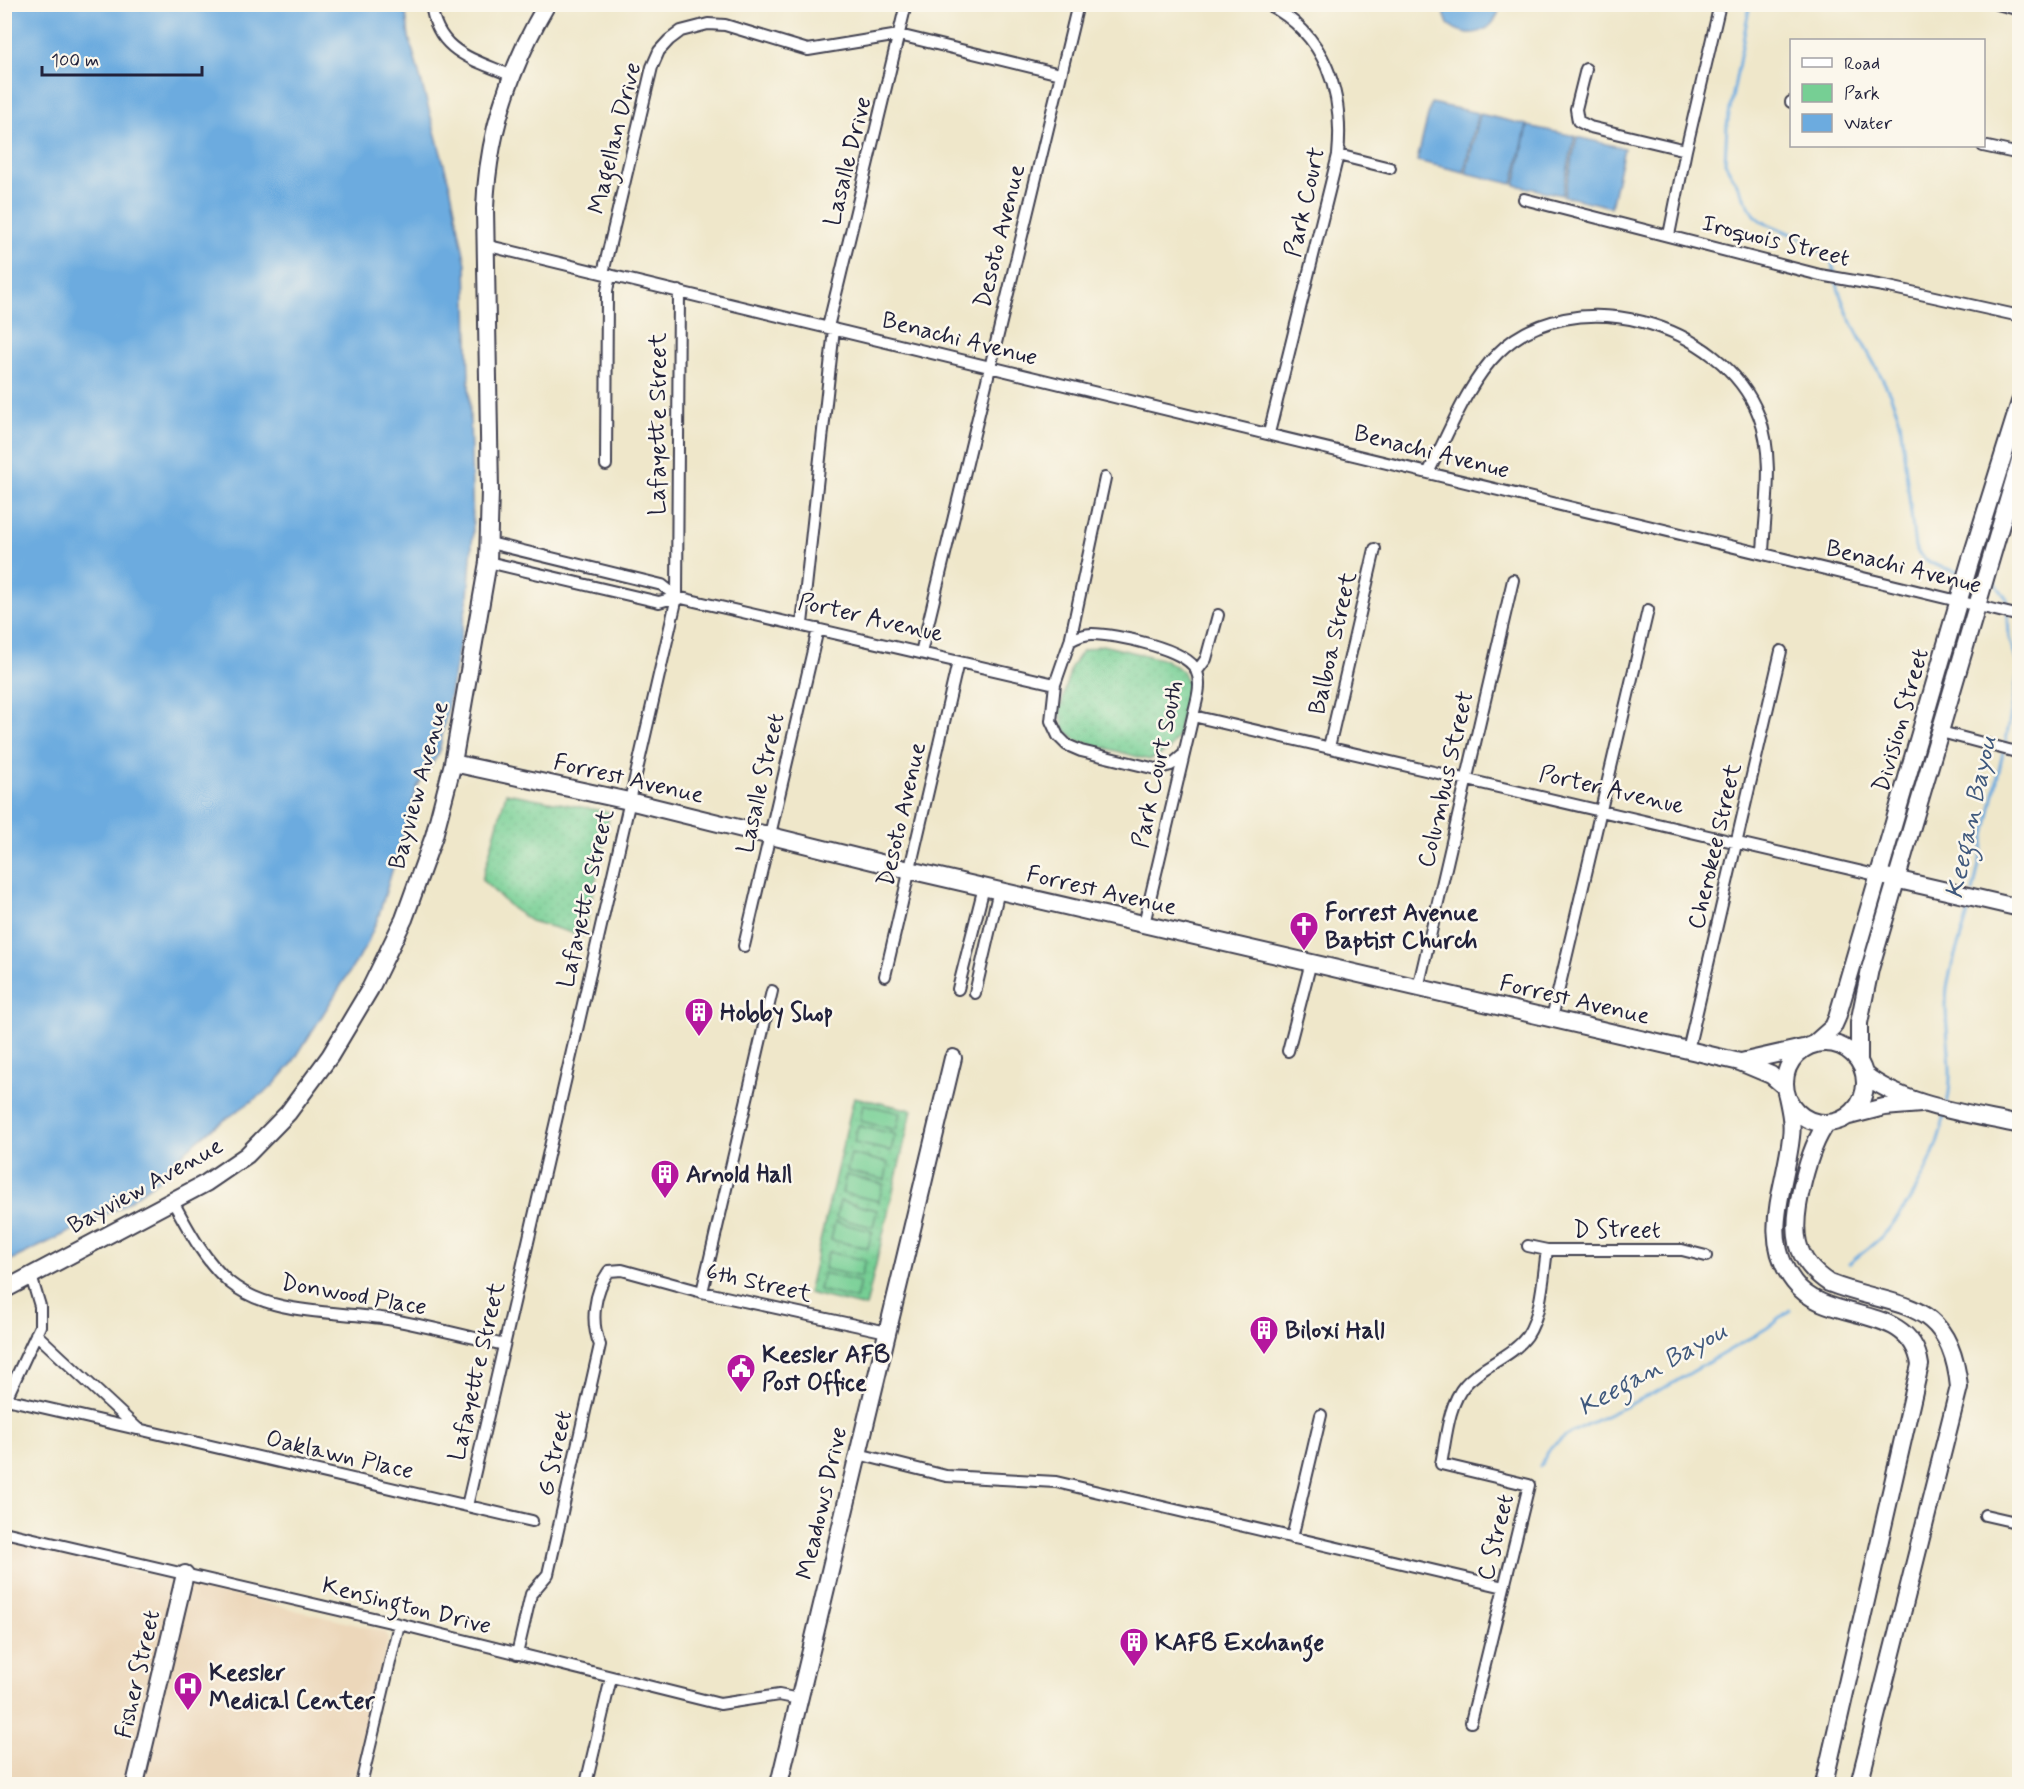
<svg xmlns="http://www.w3.org/2000/svg" width="2024" height="1789" viewBox="0 0 2024 1789" font-family="Mynerve,sans-serif">
  <defs>
    <pattern id="green-dots" width="8" height="8" patternUnits="userSpaceOnUse" patternTransform="scale(1.5)"><rect width="8" height="8" fill="#76cf94"/><path d="M2 2h.1M6 6h.1" fill="none" stroke="#66b180" stroke-width="1.8" stroke-linecap="round"/></pattern>
  </defs>
  <rect width="100%" height="100%" fill="#fbf7ec"/>
  <filter id="ink" filterUnits="userSpaceOnUse"><feTurbulence type="fractalNoise" baseFrequency=".0167" numOctaves="2"/><feDisplacementMap in="SourceGraphic" scale="12" xChannelSelector="R" yChannelSelector="G"/><feConvolveMatrix kernelMatrix="1 2 1 2 8 2 1 2 1" color-interpolation-filters="sRGB"/></filter>
  <filter id="wash" filterUnits="userSpaceOnUse"><feTurbulence type="fractalNoise" baseFrequency=".008" numOctaves="4" result="noise"/><feDisplacementMap in="SourceGraphic" scale="24" xChannelSelector="R" yChannelSelector="G"/><feGaussianBlur stdDeviation="1.35" result="paint"/><feColorMatrix in="noise" values="0 0 0 0 0 0 0 0 0 0 0 0 0 0 0 0 0 1.4 0 .05"/><feComposite in="paint" operator="in"/></filter>
  <g filter="url(#wash)">
    <rect width="100%" height="100%" fill="#efe7ca"/>
    <!-- built -->
    <path fill="#ecd7ba" d="M5,1540L386,1632L388,1640L354,1784H5Z"/>
    <!-- green -->
    <path fill="url(#green-dots)" stroke="#4c7868" stroke-width="1.5" d="M1102,645L1166,660L1182,671L1188,684L1177,737L1168,751L1149,760L1076,740L1064,729L1060,710L1071,667L1082,651Z
      M506,793L609,812L607,831L583,936L531,921L513,909L482,880Z
      M854,1097L912,1110L866,1307L808,1293Z"/>
    <!-- pitch -->
    <path fill="#76cf94" stroke="#4c7868" stroke-width="1.5" d="M863,1104L900,1113L896,1130L860,1121Z
      M858,1126L895,1134L891,1151L854,1143Z
      M851,1154L888,1163L885,1180L847,1171Z
      M846,1175L883,1184L879,1201L842,1193Z
      M840,1201L877,1210L873,1227L836,1218Z
      M835,1222L872,1231L868,1248L831,1240Z
      M828,1252L865,1260L861,1277L824,1269Z
      M823,1273L860,1282L856,1299L819,1290Z"/>
    <!-- water -->
    <path fill="#6cabdf" stroke="#47668d" stroke-width="1.5" d="M5,4L405,5L409,37L451,190L466,264L473,532L468,597L439,753L417,787L378,918L366,946L291,1065L272,1087L209,1131L186,1150L166,1174L121,1207L5,1263Z
      M1441,5V4L1500,5C1497,32 1469,42 1448,24Z
      M1431,103L1478,113L1464,172L1417,161Z
      M1480,114L1527,125L1513,184L1466,173Z
      M1528,126L1575,136L1562,195L1515,185Z
      M1577,137L1624,148L1611,207L1564,196Z"/>
    <g fill="none" stroke-linecap="round" stroke-linejoin="round">
      <!-- stream -->
      <path stroke="#6cabdf" stroke-width="3" d="M1750,4L1727,125L1725,163L1754,215L1763,222L1812,243L1832,263L1835,274
        M1836,280C1848,331 1886,372 1900,421L1915,547C1924,565 1944,568 1962,573
        M1989,581L1995,583L2007,599L2009,638L2019,668L2005,746
        M1973,892L2003,752
        M1947,1104C1956,1065 1942,1027 1947,988C1951,959 1965,930 1971,902
        M1849,1264C1861,1253 1877,1243 1888,1230C1915,1197 1937,1155 1945,1113
        M1540,1466L1551,1447L1570,1433L1668,1386L1767,1328L1790,1310"/>
    </g>
  </g>
  <g filter="url(#ink)">
    <g fill="none" stroke-linecap="round" stroke-linejoin="round">
      <!-- street casing -->
      <g stroke="#414050" stroke-width="14">
        <path id="street" d="M431,4C437,53 474,59 512,76
          M1267,4C1326,34 1344,93 1338,155L1269,433
          M1997,4L2020,10
          M1586,69L1576,109L1578,121L1590,127L1686,150
          M1791,102H1792
          M1983,146L2020,154
          M1338,155L1390,168
          M1524,199L1820,275L1889,287L2020,316
          M1669,235L1686,150L1720,4
          M485,245L2020,616
          M603,273L652,67L659,51L669,40L681,31L708,24L725,25L808,50L899,35L1060,74
          M828,327L906,4
          M606,465L607,291L610,275
          M1429,471C1449,433 1467,384 1498,353C1571,280 1723,322 1759,416C1775,457 1765,509 1763,552
          M1105,478L1070,641L1055,684L1051,721L1058,736L1067,745L1081,751L1156,769L1171,765L1184,754
          M490,543L662,585L677,597
          M488,562L659,602L677,597L1055,684
          M802,624L834,329
          M1070,641C1077,637 1085,634 1092,634C1115,634 1187,649 1196,670C1203,684 1196,702 1193,716L1144,924
          M921,653L1078,4
          M1197,671L1206,659L1218,615
          M1193,716L1880,876
          M1941,732L2020,753
          M1329,747L1375,549
          M744,946L818,629
          M885,976L958,662
          M1418,988L1513,580
          M958,989L984,887
          M975,993L999,890
          M1552,1018L1648,610
          M1688,1050L1781,651
          M1288,1051L1311,962
          M172,1200C189,1230 203,1259 229,1282C272,1317 337,1310 388,1319C427,1326 466,1336 504,1345
          M1528,1246L1547,1250H1682L1706,1256
          M31,1276L40,1306V1326L6,1399L137,1429
          M702,1292L772,991
          M36,1334L138,1429L532,1521
          M858,1454L946,1476L1056,1482L1504,1587
          M467,1506L677,597L679,291
          M1985,1515L2020,1523
          M4,1532L399,1624L720,1704L779,1695L799,1699
          M1292,1538L1321,1415
          M517,1654L531,1594L548,1574L600,1345C590,1322 594,1292 609,1271L622,1270L702,1292L887,1332
          M1471,1722L1529,1485L1441,1464C1446,1440 1448,1404 1465,1385C1482,1365 1511,1358 1527,1336C1542,1313 1543,1277 1547,1250
          M361,1784L399,1624
          M586,1784L611,1678"/>
      </g>
      <!-- secondary casing -->
      <g stroke="#414050" stroke-width="20">
        <path id="secondary" d="M453,763L629,801L909,870L1740,1062L1771,1075L1785,1087
          M1886,877L2020,908
          M1785 1083a40 40 0 1 1 80 0a40 40 0 1 1-80 0Z
          M1815,1043L1833,1027L1837,1018L1970,562L2020,402
          M1859,1060V1023L1870,969L2020,460
          M1741,1062L1803,1048
          M1864,1074C1903,1106 1971,1114 2020,1125
          M1787,1096C1790,1110 1793,1123 1791,1137C1786,1188 1759,1236 1794,1282C1827,1326 1911,1301 1920,1365L1824,1784
          M1849,1116L1884,1107L1921,1104
          M1827,1123C1809,1147 1791,1214 1798,1243C1802,1260 1815,1274 1829,1283C1895,1309 1950,1295 1959,1387L1859,1784
          M4,1290L206,1183L247,1155L288,1113L330,1056L370,989L404,919L434,836L453,763L488,562L490,491L485,209C487,137 510,67 547,4
          M135,1784L185,1574
          M779,1784L953,1058"/>
      </g>
      <!-- street -->
      <use href="#street" stroke="#fff" stroke-width="10"/>
      <!-- secondary -->
      <use href="#secondary" stroke="#fff" stroke-width="16"/>
    </g>
  </g>
  <!-- icons -->
  <defs>
    <g id="church-pin" transform="scale(1.5)"><path d="M0 17L-7.5 6A9.5 9.5 0 1 1 7.5 6Z" fill="#b5179e" stroke="#fbf7ec"/><path d="M-1.2-6h2.4v3.5h3.3v2.4h-3.3V6h-2.4V-.1h-3.3v-2.4h3.3Z" fill="#fff"/></g>
    <g id="building-pin" transform="scale(1.5)"><path d="M0 17L-7.5 6A9.5 9.5 0 1 1 7.5 6Z" fill="#b5179e" stroke="#fbf7ec"/><path d="M-4-6H4V6H1V3H-1V6H-4ZM-2.5-4.3h1.7v1.8h-1.7ZM.8-4.3h1.7v1.8H.8ZM-2.5-1h1.7V.8h-1.7ZM.8-1h1.7V.8H.8Z" fill="#fff"/></g>
    <g id="civic-pin" transform="scale(1.5)"><path d="M0 17L-7.5 6A9.5 9.5 0 1 1 7.5 6Z" fill="#b5179e" stroke="#fbf7ec"/><path d="M-.6-6.5H3V-4.5H.6V-3L4-1V1h2V6H-6V1h2V-1L-.6-3ZM-1.2 2.5V6h2.4V2.5Z" fill="#fff"/></g>
    <g id="hospital-pin" transform="scale(1.5)"><path d="M0 17L-7.5 6A9.5 9.5 0 1 1 7.5 6Z" fill="#b5179e" stroke="#fbf7ec"/><path d="M-5-5h3v3.5h4V-5h3V5h-3V1.5h-4V5h-3Z" fill="#fff"/></g>
  </defs>
  <g fill-rule="evenodd">
    <use href="#church-pin" x="1304" y="926"/>
    <use href="#building-pin" x="699" y="1012"/>
    <use href="#building-pin" x="665" y="1174"/>
    <use href="#building-pin" x="1264" y="1330"/>
    <use href="#civic-pin" x="741" y="1368"/>
    <use href="#building-pin" x="1134" y="1642"/>
    <use href="#hospital-pin" x="188" y="1686"/>
  </g>
  <g text-anchor="middle" stroke-width="5" stroke-linejoin="round" paint-order="stroke">
    <!-- street labels -->
    <g font-size="24" fill="#22223b" stroke="#fbf7ec">
      <text transform="translate(614 138) rotate(-76)" y="8">Magellan Drive</text>
      <text transform="translate(847 161) rotate(-76)" y="8">Lasalle Drive</text>
      <text transform="translate(1304 202) rotate(-77)" y="8">Park Court</text>
      <text transform="translate(999 236) rotate(-76)" y="8">Desoto Avenue</text>
      <text transform="translate(1776 240) rotate(14)" y="8">Iroquois Street</text>
      <text transform="translate(960 338) rotate(14)" y="8">Benachi Avenue</text>
      <text transform="translate(657 424) rotate(-90)" y="8">Lafayette Street</text>
      <text transform="translate(1432 451) rotate(14)" y="8">Benachi Avenue</text>
      <text transform="translate(1904 566) rotate(14)" y="8">Benachi Avenue</text>
      <text transform="translate(871 617) rotate(13)" y="8">Porter Avenue</text>
      <text transform="translate(1332 643) rotate(-77)" y="8">Balboa Street</text>
      <text transform="translate(1900 720) rotate(-74)" y="8">Division Street</text>
      <text transform="translate(1157 764) rotate(-78)" y="8">Park Court South</text>
      <text transform="translate(629 778) rotate(13)" y="8">Forrest Avenue</text>
      <text transform="translate(1445 779) rotate(-77)" y="8">Columbus Street</text>
      <text transform="translate(760 783) rotate(-77)" y="8">Lasalle Street</text>
      <text transform="translate(418 785) rotate(-75)" y="8">Bayview Avenue</text>
      <text transform="translate(1612 789) rotate(13)" y="8">Porter Avenue</text>
      <text transform="translate(901 814) rotate(-77)" y="8">Desoto Avenue</text>
      <text transform="translate(1714 846) rotate(-77)" y="8">Cherokee Street</text>
      <text transform="translate(1102 890) rotate(13)" y="8">Forrest Avenue</text>
      <text transform="translate(585 898) rotate(-77)" y="8">Lafayette Street</text>
      <text transform="translate(1575 999) rotate(13)" y="8">Forrest Avenue</text>
      <text transform="translate(145 1185) rotate(-29)" y="8">Bayview Avenue</text>
      <text x="1617" y="1237">D Street</text>
      <text transform="translate(759 1282) rotate(13)" y="8">6th Street</text>
      <text transform="translate(354 1294) rotate(10)" y="8">Donwood Place</text>
      <text transform="translate(476 1371) rotate(-77)" y="8">Lafayette Street</text>
      <text transform="translate(554 1453) rotate(-77)" y="8">G Street</text>
      <text transform="translate(340 1454) rotate(13)" y="8">Oaklawn Place</text>
      <text transform="translate(821 1503) rotate(-77)" y="8">Meadows Drive</text>
      <text transform="translate(1495 1537) rotate(-76)" y="8">C Street</text>
      <text transform="translate(407 1605) rotate(14)" y="8">Kensington Drive</text>
      <text transform="translate(137 1674) rotate(-77)" y="8">Fisher Street</text>
    </g>
    <!-- poi labels -->
    <g font-size="24" font-weight="bold" fill="#22223b" stroke="#fbf7ec" text-anchor="start">
      <text x="1325" y="920">Forrest Avenue<tspan x="1325" dy="28">Baptist Church</tspan></text>
      <text x="720" y="1020">Hobby Shop</text>
      <text x="686" y="1182">Arnold Hall</text>
      <text x="1285" y="1338">Biloxi Hall</text>
      <text x="762" y="1362">Keesler AFB<tspan x="762" dy="28">Post Office</tspan></text>
      <text x="1155" y="1650">KAFB Exchange</text>
      <text x="209" y="1680">Keesler<tspan x="209" dy="28">Medical Center</tspan></text>
    </g>
    <!-- water labels -->
    <g font-size="26" font-style="italic" fill="#40597d" stroke="#fbf7ec">
      <text transform="translate(1970 817) rotate(-78)" y="9">Keegan Bayou</text>
      <text transform="translate(1652 1368) rotate(-29)" y="9">Keegan Bayou</text>
    </g>
  </g>
  <!-- margin -->
  <rect width="2024" height="1789" fill="none" stroke="#fbf7ec" stroke-width="24"/>
  <!-- legend -->
  <rect x="1790" y="39" width="195" height="108" fill="#fbf7ec" stroke="#a4a2a5" stroke-width="1.5"/>
  <rect x="1802" y="58" width="30" height="9" fill="#ffffff" stroke="#a4a2a5" stroke-width="1.5"/>
  <text x="1844" y="69" font-size="18" fill="#22223b">Road</text>
  <rect x="1802" y="84" width="30" height="18" fill="#76cf94" stroke="#a4a2a5" stroke-width="1.5"/>
  <text x="1844" y="99" font-size="18" fill="#22223b">Park</text>
  <rect x="1802" y="114" width="30" height="18" fill="#6cabdf" stroke="#a4a2a5" stroke-width="1.5"/>
  <text x="1844" y="129" font-size="18" fill="#22223b">Water</text>
  <!-- scale -->
  <path d="M42 66v9h160v-9" fill="none" stroke="#22223b" stroke-width="3"/>
  <text x="51" y="66" font-size="18" fill="#22223b" stroke="#fbf7ec" stroke-width="4.5" paint-order="stroke">100 m</text>
</svg>
